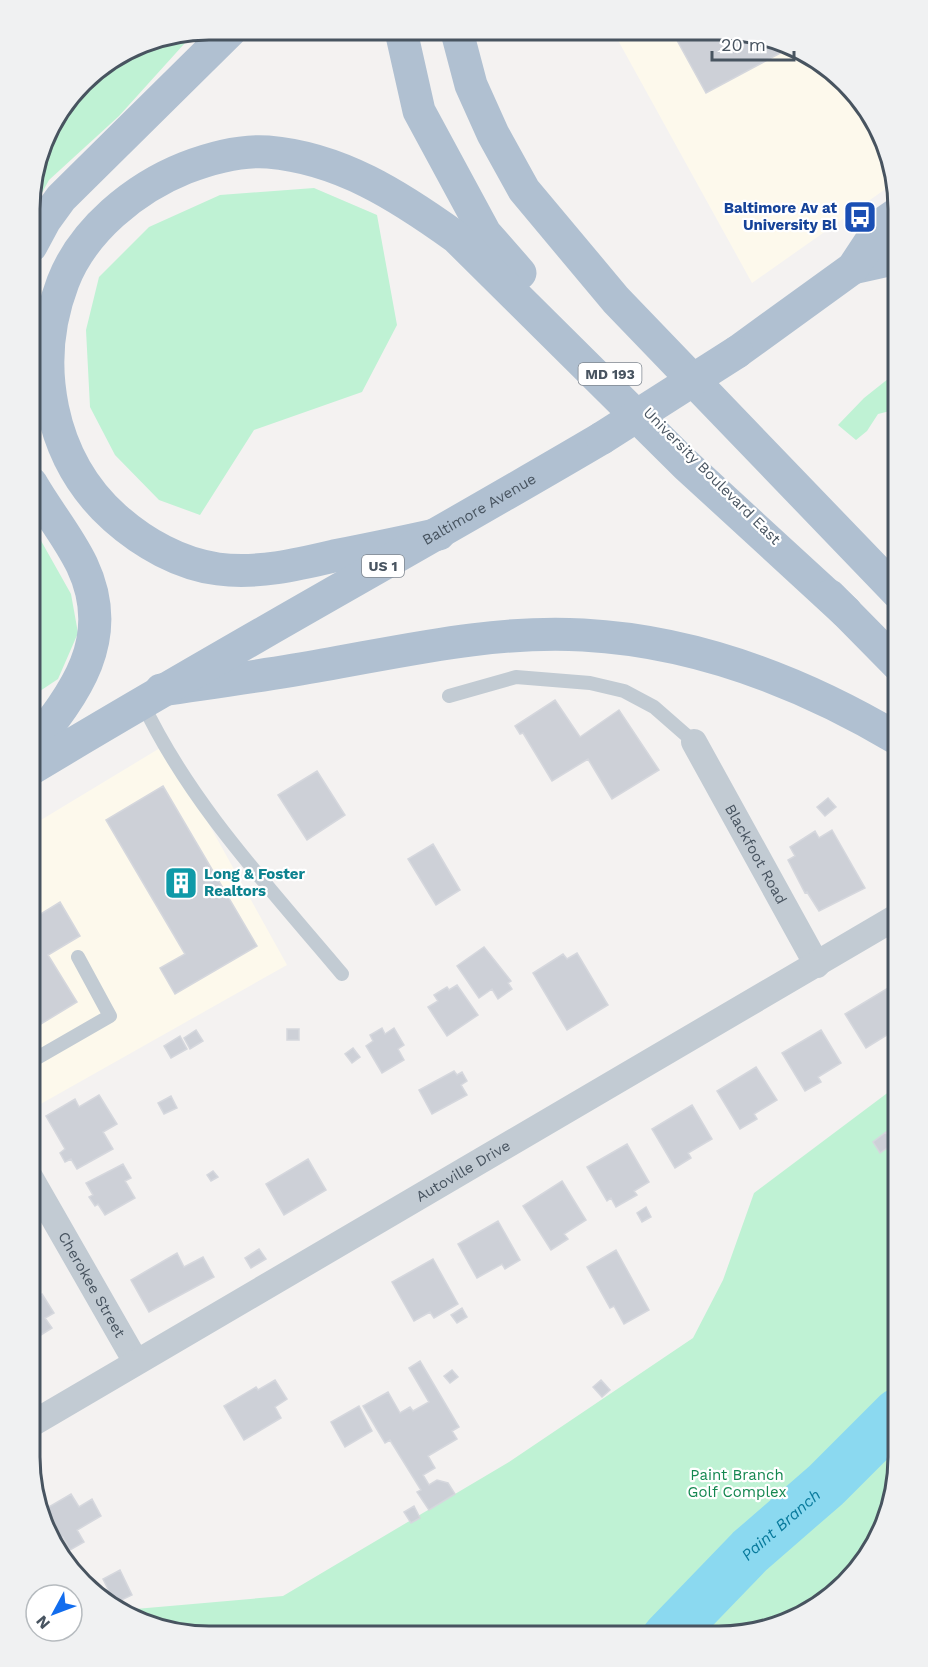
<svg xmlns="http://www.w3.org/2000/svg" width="928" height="1667" viewBox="0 0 928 1667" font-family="'Work Sans',sans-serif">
  <rect width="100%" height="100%" fill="#f4f2f1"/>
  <!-- commercial -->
  <path fill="#fdf9ec" d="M614,33H753L836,74L888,152L894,183L752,283Z
    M165,745L287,965L30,1110L31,826Z"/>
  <!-- green -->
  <path fill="#bff2d4" d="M194,33L119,116L49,180L31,213C32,185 38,158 48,132C60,102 111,58 140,44C156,37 177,36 194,33Z
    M314,188L377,215L397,325L362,392L254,430L200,515L159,500L115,455L90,407L86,330L99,277L149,227L220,195Z
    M898,371V409L878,414L867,431L856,440L838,425L864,398Z
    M31,523L71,594L78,633L58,679L31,697Z
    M898,1085V1469L884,1526L861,1566L827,1600L776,1627L718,1637L186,1635L124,1610L283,1596L509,1462L693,1338L723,1280L754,1193Z"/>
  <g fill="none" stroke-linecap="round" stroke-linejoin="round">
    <!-- river -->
    <path stroke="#8bd9f0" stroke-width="50" id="s1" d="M667,1637L750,1551L826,1485L898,1413"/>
  </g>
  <!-- building -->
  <path fill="#cdd0d7" stroke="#d5d7dd" stroke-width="1.5" d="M673,33H753L786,50L706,93Z
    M555,700L580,737L619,710L659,770L612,799L588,759L552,781L523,733L520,734L515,726Z
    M317,771L345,815L307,840L278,795Z
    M163,786L257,946L175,994L160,968L185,954L106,820Z
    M828,798L836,807L825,816L817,807Z
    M832,830L865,888L819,911L807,892L805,893L788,860L795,856L790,847L815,831L819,838Z
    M433,844L460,890L436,905L408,859Z
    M60,902L80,936L48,955L77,1002L36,1027L31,1018V920Z
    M484,947L511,981L508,983L512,989L498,999L492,989L479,998L457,966Z
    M577,953L608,1005L567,1030L533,973L563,954L567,959Z
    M898,982V1028L866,1048L845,1014Z
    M457,985L478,1015L447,1036L428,1007L438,1001L434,995L447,987L449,990Z
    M382,1028L385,1034L394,1028L404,1045L398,1049L404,1060L382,1073L366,1046L373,1041L370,1035Z
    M287,1029H299V1040H287Z
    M196,1030L203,1041L190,1049L184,1038Z
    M821,1030L841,1063L818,1077L821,1082L805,1091L782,1053Z
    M180,1036L187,1049L171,1058L164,1046Z
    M353,1048L360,1057L352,1063L345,1054Z
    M756,1067L777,1100L754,1114L757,1119L740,1129L717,1091Z
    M454,1071L457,1075L462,1072L467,1081L461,1085L467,1095L432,1114L419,1090Z
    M99,1095L117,1124L103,1132L113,1149L77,1169L71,1159L65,1162L60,1153L65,1149L46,1116L75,1099L79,1107Z
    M171,1096L177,1108L164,1114L158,1103Z
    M692,1105L712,1139L688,1153L691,1158L675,1168L652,1129Z
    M886,1132L894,1143L880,1153L873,1142Z
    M627,1144L649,1182L634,1191L637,1195L616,1207L611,1198L607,1201L587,1167Z
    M308,1159L326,1190L284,1215L266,1184Z
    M123,1164L131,1178L125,1181L135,1198L105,1215L98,1204L95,1206L89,1197L93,1195L86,1183Z
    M213,1171L218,1177L211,1181L207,1175Z
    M562,1181L586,1220L564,1234L568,1239L551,1250L523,1206Z
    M646,1207L651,1217L642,1222L637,1213Z
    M498,1221L520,1260L505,1269L502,1264L477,1278L458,1244Z
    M259,1249L266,1259L251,1268L245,1258Z
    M616,1250L649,1310L624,1324L614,1306L610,1308L587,1267Z
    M177,1253L184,1267L203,1257L214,1277L149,1312L131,1280Z
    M433,1259L458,1304L434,1318L430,1312L414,1321L392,1282Z
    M42,1294L54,1313L45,1318L52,1328L36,1338L39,1343L30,1349V1301Z
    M462,1308L467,1317L457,1323L451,1315Z
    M420,1361L459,1427L452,1431L457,1439L428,1456L435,1468L423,1475L429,1485L437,1480L448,1483L455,1494L429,1510L417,1492L421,1490L390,1440L385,1443L363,1406L388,1392L400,1413L410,1407L413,1411L429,1402L409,1368Z
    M452,1370L458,1377L450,1383L444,1376Z
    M275,1380L287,1399L275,1407L281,1418L244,1440L224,1406L256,1387L258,1390Z
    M601,1380L610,1390L602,1397L593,1387Z
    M359,1406L372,1431L345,1447L331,1422Z
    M71,1494L79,1507L92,1499L101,1516L77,1530L84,1542L70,1550L63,1537L53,1543L40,1515L38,1506L46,1502L49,1507Z
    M414,1506L420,1518L411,1523L404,1512Z
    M120,1570L132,1595L115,1603L103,1579Z"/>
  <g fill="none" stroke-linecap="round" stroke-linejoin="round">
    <!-- service -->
    <path stroke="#c2cbd3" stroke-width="14" d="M449,696L516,677L590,683L624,691L654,707L694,742
      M142,702C190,804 270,888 342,974
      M30,1062L110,1016L78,957"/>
    <!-- minor -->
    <g stroke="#c2cbd3" stroke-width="26">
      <path id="s2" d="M694,742L817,965"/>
      <path id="s3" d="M30,1177L136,1362"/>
      <path id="s4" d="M30,1425L898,916"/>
    </g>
    <!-- primary -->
    <g stroke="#b0c0d1" stroke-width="33">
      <path d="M401,31L419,111L485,233L520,273"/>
      <path d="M457,32L471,85L493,134L524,190L616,300L898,593"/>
      <path d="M31,246L45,220L61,198L231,30"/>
      <path d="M853,268L898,258"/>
      <path d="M737,352L853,268L882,224L898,213"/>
      <path d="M439,534C404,542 369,549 334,556C296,565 258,574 218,569C180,564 143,543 115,518C49,459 32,363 63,282C83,230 135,188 185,168C211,158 241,150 268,152C340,158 399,196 456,237L686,465L846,612"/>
      <path d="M830,596L898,665"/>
      <path d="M161,690C215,682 269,675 323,665C408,650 495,630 583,635C695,641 802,682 898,739"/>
      <path d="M31,748C75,693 117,639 82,565C68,536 47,511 31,483"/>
      <path id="s5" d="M31,769C219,655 412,550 602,438"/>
    </g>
    <!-- primary-bridge -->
    <path stroke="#b0c0d1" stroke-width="33" d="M602,438L737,352"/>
  </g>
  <!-- icons -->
  <defs>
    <g id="bus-square" transform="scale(1.725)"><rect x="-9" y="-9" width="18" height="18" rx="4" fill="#1a4fb4" stroke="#fff"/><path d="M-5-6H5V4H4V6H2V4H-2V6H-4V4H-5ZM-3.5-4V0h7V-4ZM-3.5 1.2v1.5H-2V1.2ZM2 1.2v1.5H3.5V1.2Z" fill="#fff"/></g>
    <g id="building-square" transform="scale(1.725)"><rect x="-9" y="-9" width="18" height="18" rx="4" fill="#0f9aa8" stroke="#fff"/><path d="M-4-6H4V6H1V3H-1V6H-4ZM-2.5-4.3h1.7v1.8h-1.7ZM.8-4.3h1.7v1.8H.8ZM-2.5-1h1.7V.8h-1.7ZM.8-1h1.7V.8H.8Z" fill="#fff"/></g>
  </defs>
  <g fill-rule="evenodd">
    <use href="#bus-square" x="860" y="217"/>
    <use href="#building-square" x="181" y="883"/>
  </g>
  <g text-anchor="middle" stroke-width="4.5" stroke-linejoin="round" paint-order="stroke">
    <!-- shield labels -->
    <g fill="#fff" stroke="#7f8790" stroke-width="1.5">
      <rect x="578.5" y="363" width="63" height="22" rx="4.5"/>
      <rect x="362" y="555" width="42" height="22" rx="4.5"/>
    </g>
    <g font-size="14" font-weight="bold" fill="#485460">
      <text x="610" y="379">MD 193</text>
      <text x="383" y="571">US 1</text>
    </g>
    <!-- transit labels -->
    <g font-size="15" font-weight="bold" fill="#164399" stroke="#fff" text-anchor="end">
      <text x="837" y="213">Baltimore Av at<tspan x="837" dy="17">University Bl</tspan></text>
    </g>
    <!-- street labels -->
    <g font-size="15" fill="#485460" stroke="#fff">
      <text transform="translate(712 476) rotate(45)" y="5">University Boulevard East</text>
      <text dy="5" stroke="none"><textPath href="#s5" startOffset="518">Baltimore Avenue</textPath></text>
      <text dy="5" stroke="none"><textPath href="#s2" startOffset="128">Blackfoot Road</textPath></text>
      <text dy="5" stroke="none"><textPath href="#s4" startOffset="502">Autoville Drive</textPath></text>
      <text dy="5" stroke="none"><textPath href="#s3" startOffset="124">Cherokee Street</textPath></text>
    </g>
    <!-- culture labels -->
    <g font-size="15" font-weight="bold" fill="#0d838f" stroke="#fff" text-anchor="start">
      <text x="204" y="879">Long &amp; Foster<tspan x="204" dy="17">Realtors</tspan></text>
    </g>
    <!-- park labels -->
    <g font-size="15" fill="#148750" stroke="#fff">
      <text x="737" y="1480">Paint Branch<tspan x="737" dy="17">Golf Complex</tspan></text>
    </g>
    <!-- water labels -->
    <g font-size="16" font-style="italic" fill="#087a9c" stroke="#fff">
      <text dy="6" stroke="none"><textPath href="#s1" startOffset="160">Paint Branch</textPath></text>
    </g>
  </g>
  <!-- crop -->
  <path d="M0 0H928V1667H0ZM209 40H719A169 169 0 0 1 888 209V1457A169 169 0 0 1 719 1626H209A169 169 0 0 1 40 1457V209A169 169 0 0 1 209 40Z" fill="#f0f1f2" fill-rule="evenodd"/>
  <path fill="none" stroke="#485460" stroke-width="3" d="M209 40H719A169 169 0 0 1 888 209V1457A169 169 0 0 1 719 1626H209A169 169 0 0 1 40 1457V209A169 169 0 0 1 209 40Z"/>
  <!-- north arrow -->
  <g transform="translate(54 1613) rotate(229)"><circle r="28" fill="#ffffff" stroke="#b6bbbf" stroke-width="1.5"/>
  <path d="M0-4.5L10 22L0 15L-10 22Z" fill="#126dee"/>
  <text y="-9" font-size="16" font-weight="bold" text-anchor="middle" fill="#485460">N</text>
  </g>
  <!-- scale -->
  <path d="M712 51v9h82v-9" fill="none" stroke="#485460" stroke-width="3"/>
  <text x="721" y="51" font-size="18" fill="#485460" stroke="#ffffff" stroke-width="4.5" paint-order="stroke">20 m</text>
</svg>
